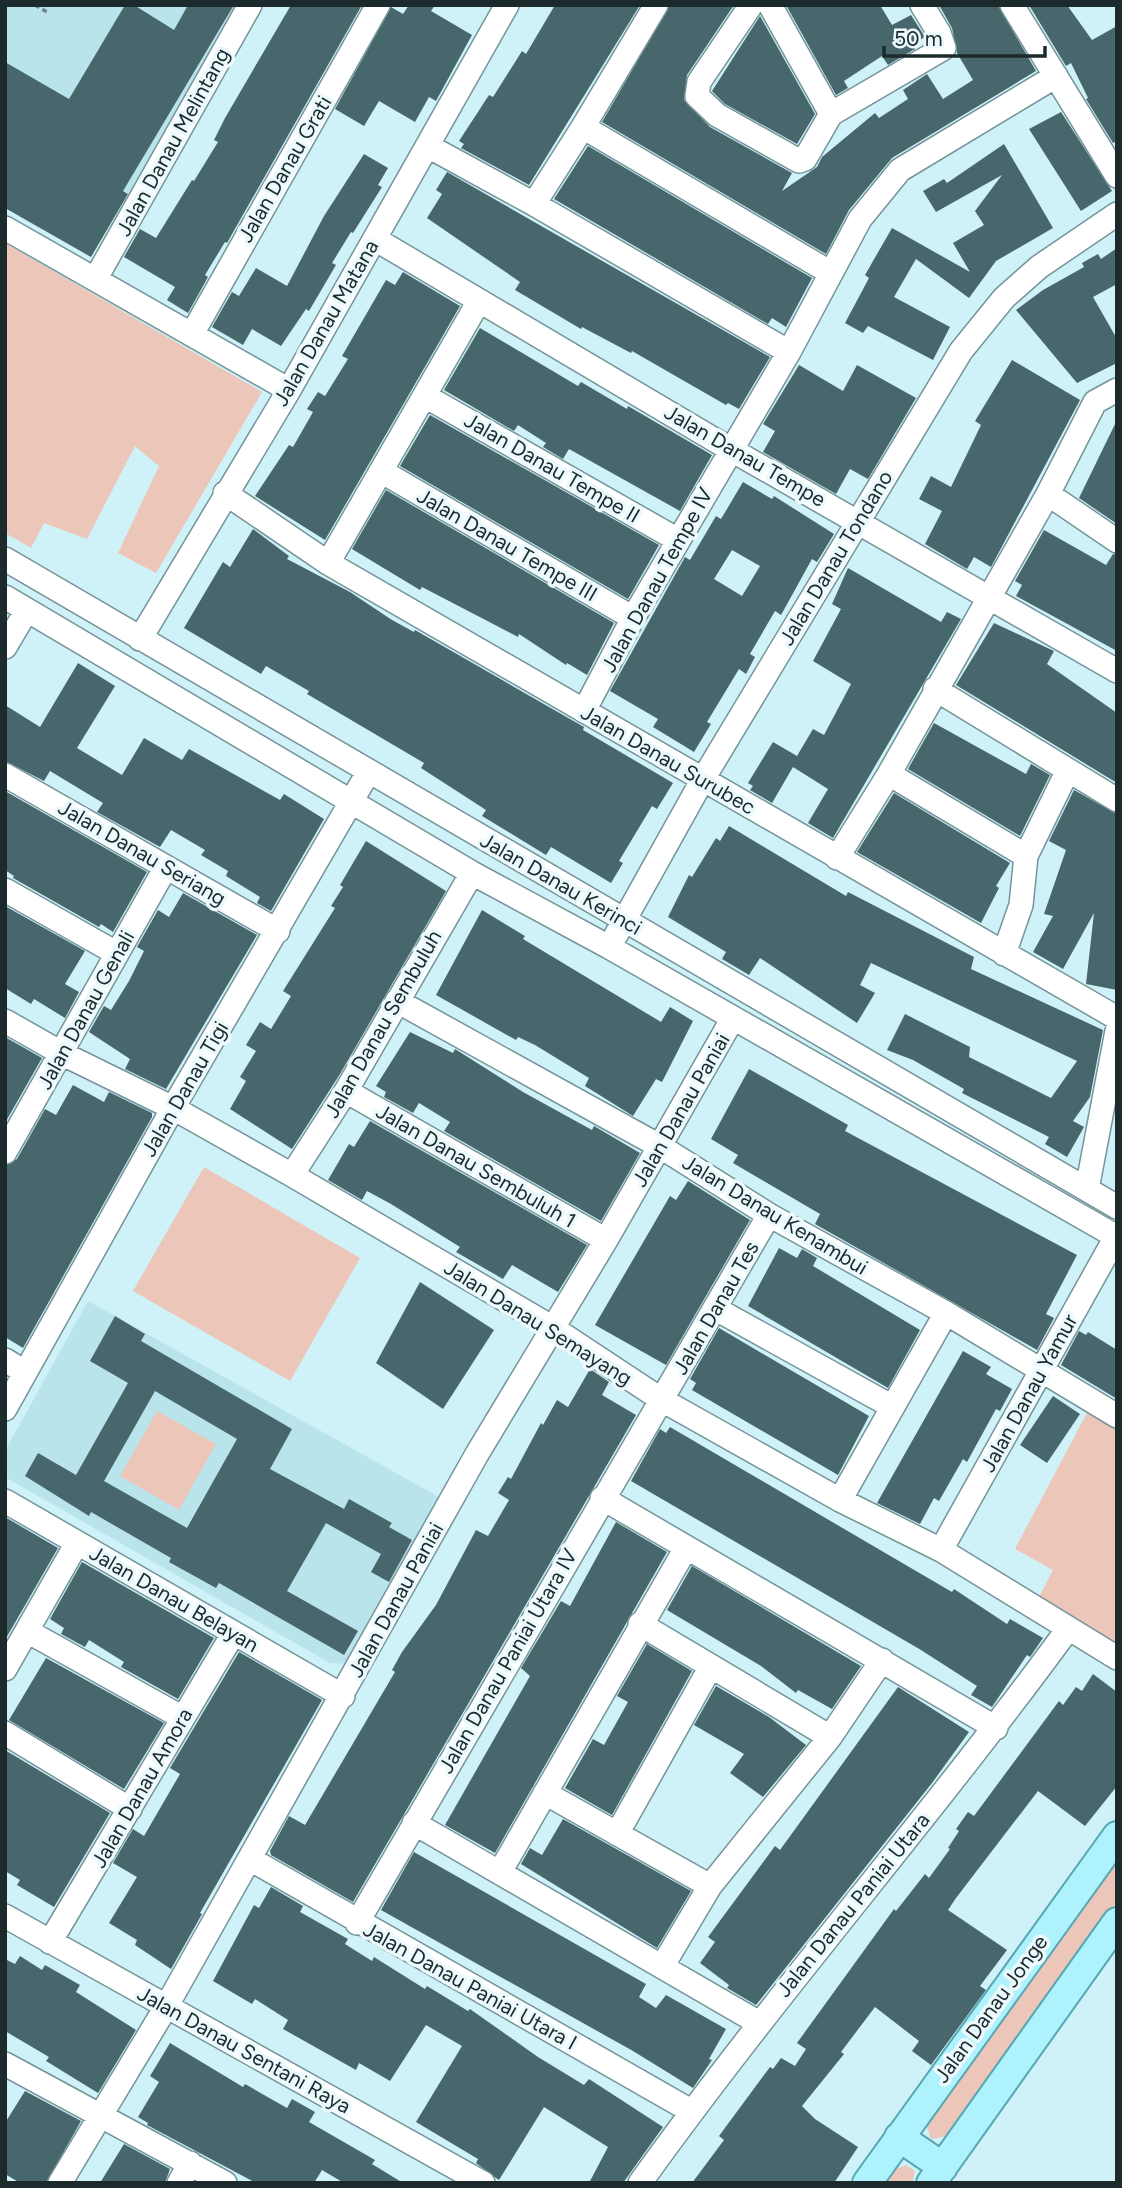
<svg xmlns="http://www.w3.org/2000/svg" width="1122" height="2188" viewBox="0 0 1122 2188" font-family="Figtree,sans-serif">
  <rect width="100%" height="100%" fill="#cff1f8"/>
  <!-- built -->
  <path fill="#b9e4ec" d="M5,5H240L132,196L5,119Z
    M88,1301L439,1497L346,1664L330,1663L5,1477V1451Z"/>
  <!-- green -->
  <path fill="#ecc7b9" d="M5,243L262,392L156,573L118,553L159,466L135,446L87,539L44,523L31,548L5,533Z
    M204,1167L360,1258L290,1381L133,1291Z
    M1089,1409L1117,1429V1649L1037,1601L1053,1570L1015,1549Z
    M157,1411L216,1444L179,1510L120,1476Z
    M1117,1859V1901L948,2136L931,2139L926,2125L930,2117Z
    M906,2165L915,2171L912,2183H885L894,2170Z"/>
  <!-- building -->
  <path fill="#48676c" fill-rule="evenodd" d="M125,5H134L174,30L188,5H234L123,191L128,194L91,257L5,208V62L69,99Z
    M291,5H362L227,243L225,242L205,275L208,277L188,313L167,300L175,287L124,257L140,229L156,238L192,180L194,181L218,142L214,140L225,118Z
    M409,5H435L431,11L472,35L436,101L429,97L415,122L379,101L364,126L335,109L391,7L403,14Z
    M555,5H640L529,185L461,148L464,144L459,141L489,95L493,97L522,51L526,54Z
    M670,5H734L687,75L684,100L710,127L792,173L782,191L817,167L822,157L875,113L879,118L908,99L903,90L927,74L943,99L973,80L957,53L952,28L939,5H998L1036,71L892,158L849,210L826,254L602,122Z
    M786,5H880L892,25L911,15L925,37L912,44L915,49L888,65L882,56L844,81L848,88L836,95Z
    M1029,5H1067L1092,40L1117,26V141L1113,143L1086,99L1088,98L1071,63L1066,66Z
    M760,16L815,114L797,144L725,104L712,91Z
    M1061,112L1112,191L1081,211L1029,129Z
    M1004,144L1053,228L996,261L969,298L916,259L894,297L950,327L933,360L868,326L863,333L845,323L869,278L865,275L892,228L970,272L953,243L984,225L975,211L1002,175L936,212L923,191L944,179L947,183Z
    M588,146L812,278L786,327L772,318L768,324L554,199Z
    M364,154L388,168L378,185L382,187L353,233L351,232L332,263L336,265L309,311L306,309L281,346L252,329L243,345L212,327L232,292L239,296L256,268L287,286L324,216Z
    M447,172L770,357L739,409L728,403L726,405L632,351L631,353L582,327L581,329L515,290L520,282L427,218L442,194L436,190Z
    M1117,248V284L1093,297L1117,339V363L1077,383L1016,310L1043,290L1084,267L1082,263L1098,254L1101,259Z
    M403,272L460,306L325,540L255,496L289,445L293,447L313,412L307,409L318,392L325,396L348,359L342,356L386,280L395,285Z
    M480,328L578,386L581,382L627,409L628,406L712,455L680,511L569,449L563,459L543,447L546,443L518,425L514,431L444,390Z
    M1012,360L1080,400L991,567L974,557L967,569L925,544L942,511L919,499L931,476L951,487L981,425L975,421Z
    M799,365L843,391L857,365L916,398L868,479L850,469L836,494L763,452L775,431L763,424Z
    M430,415L659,545L628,599L400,466Z
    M1117,420V524L1079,498Z
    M743,482L772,499L774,496L834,534L817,562L812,559L781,615L775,611L750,654L755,657L746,674L739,669L707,722L711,724L694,752L653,727L658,719L610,691L685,557L690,560L716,516L721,519ZM732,550L760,566L742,596L714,579Z
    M386,490L614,623L587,675L567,663L566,665L519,634L518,637L422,587L420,590L352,549Z
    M253,529L289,556L287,559L350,592L392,620L414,632L415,630L584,727L583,730L673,783L657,809L652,806L619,861L623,863L611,883L551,847L546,855L482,816L486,810L421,768L424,763L307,694L309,691L266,666L261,674L184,628L223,562L230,567Z
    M1044,530L1106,565L1113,554L1117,555V651L1016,596L1022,585L1015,581Z
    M848,568L941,622L947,612L961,619L833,838L808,823L828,789L793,767L772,803L750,790L753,786L748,783L773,742L797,756L813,729L824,735L851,684L813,661L841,609L832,604Z
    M994,623L1054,651L1047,664L1117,713V783L956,685Z
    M78,663L115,686L77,748L122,775L144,738L182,760L189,749L280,800L284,794L324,819L271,911L257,903L260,897L226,876L228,871L201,855L205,850L171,830L160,847L97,812L103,803L50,771L44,781L5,761V705L40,727Z
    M934,723L1026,774L1031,764L1050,775L1020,836L908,769Z
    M1074,790L1117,814V990L1086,984L1094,913L1063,969L1033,952L1053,916L1044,914L1066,850L1049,841Z
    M5,791L147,872L113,932L101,924L99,927L13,878L14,876L5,870Z
    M894,793L1010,863L996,886L999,888L981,923L857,852Z
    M729,826L846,896L848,892L974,957L971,969L1103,1030L1090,1097L1073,1121L1084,1127L1067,1157L1045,1144L1049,1137L962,1093L964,1089L913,1060L887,1050L905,1014L970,1047L969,1057L1051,1098L1077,1061L871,963L860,985L875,993L857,1023L760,958L749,975L722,959L726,952L668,917L689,875L692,877L716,838L720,841Z
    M366,841L446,891L340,1074L292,1149L230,1109L246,1081L240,1077L256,1051L246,1045L260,1022L271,1029L291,996L283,991L335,908L331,906L343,887L340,885Z
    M183,893L257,935L166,1089L125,1069L130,1059L89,1032L104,1006L111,1010L129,981L144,951L137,947L158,910L169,917Z
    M5,906L85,951L65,984L79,992L65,1018L34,999L31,1004L5,988Z
    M482,910L525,936L523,939L661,1022L670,1007L693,1021L662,1082L656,1079L633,1116L585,1086L589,1078L535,1045L518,1037L516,1040L436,995Z
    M410,1032L453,1053L455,1049L523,1092L592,1130L594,1126L640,1153L601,1221L444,1131L450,1122L419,1103L413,1113L384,1097L386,1092L376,1086Z
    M5,1037L42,1058L5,1123Z
    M749,1069L848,1125L845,1131L1077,1255L1046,1314L1054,1318L1037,1350L815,1224L820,1214L733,1163L738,1155L711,1139Z
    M73,1085L104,1102L109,1092L152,1113V1117L23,1348L5,1337V1166L17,1159L45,1109L56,1115Z
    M370,1121L587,1245L558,1292L512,1265L503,1279L456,1252L460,1247L391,1204L367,1191L362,1200L328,1180L349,1144L354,1147Z
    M688,1181L750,1220L666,1365L595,1325L670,1196L676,1200Z
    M779,1248L797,1258L802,1249L817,1258L813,1266L920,1330L888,1388L748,1306Z
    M420,1282L494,1330L443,1409L376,1363Z
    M115,1316L145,1334L141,1341L292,1429L270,1469L344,1509L349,1499L392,1523L389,1527L412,1540L389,1582L371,1572L381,1554L326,1523L287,1591L358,1631L344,1655L219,1583L216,1588L169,1562L171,1558L91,1512L89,1516L25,1476L38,1453L76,1475L128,1383L90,1361ZM155,1391L237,1439L187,1528L104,1481Z
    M719,1328L869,1416L838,1475L692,1390L696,1383L690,1379Z
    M1079,1331L1086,1335L1088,1332L1117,1350V1399L1061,1365Z
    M963,1351L991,1367L986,1374L1012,1389L1000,1411L996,1409L967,1462L963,1459L939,1501L934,1498L920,1524L877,1503Z
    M590,1369L609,1382L602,1395L636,1415L353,1902L271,1855L270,1851L289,1816L305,1825L395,1672L392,1670L402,1652L436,1605L476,1530L488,1536L509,1500L498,1493L508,1477L511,1479L541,1423L543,1425L557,1400L568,1407Z
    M1053,1396L1080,1414L1047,1463L1020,1445Z
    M670,1427L916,1571L952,1592L954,1589L1007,1624L1010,1619L1043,1638L1030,1657L1027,1655L992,1707L971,1695L977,1686L921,1650L631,1481L660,1429L666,1433Z
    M5,1517L58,1548L5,1640Z
    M616,1522L667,1552L495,1853L445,1825L530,1676L521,1668L561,1601L570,1606Z
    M82,1562L214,1638L178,1699L121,1667L124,1662L89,1640L85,1647L61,1634L64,1628L50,1619Z
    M692,1566L861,1666L832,1709L798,1690L796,1693L761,1666L667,1610Z
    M647,1644L692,1671L612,1815L565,1788L593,1739L604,1745L628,1702L617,1696Z
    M239,1652L322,1700L200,1913L202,1914L171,1969L135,1945L137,1940L109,1923L137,1877L113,1863L133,1829L144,1836L180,1774L170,1768Z
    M46,1658L164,1723L124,1789L9,1720Z
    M1093,1674L1117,1692V1786L1085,1826L1038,1791L956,1898L948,1910L1007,1950L980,1986L986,1990L931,2065L912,2051L919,2041L875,2007L841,2052L844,2054L802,2106L815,2119L858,2147L834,2183H692L724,2140L719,2136L770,2067L773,2069L781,2058L795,2066L806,2049L797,2043L894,1909L896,1911L925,1874L929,1878L950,1849L948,1848L959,1831L956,1829L968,1812L974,1816L1059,1701L1063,1705L1076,1687L1082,1691Z
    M716,1686L769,1717L806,1745L763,1797L730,1773L744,1754L694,1725Z
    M898,1687L969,1732L932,1783L756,2005L727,1988L729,1985L700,1963L715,1942L708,1937L775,1846L780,1850Z
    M5,1750L110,1813L54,1907L17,1885L20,1880L5,1871Z
    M563,1819L691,1891L657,1948L521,1864L530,1848L542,1855Z
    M414,1852L646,1984L639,1997L656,2008L666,1995L726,2029L709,2059L712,2060L693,2088L633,2051L381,1910Z
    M271,1887L303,1906L300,1912L348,1939L345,1944L372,1961L374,1957L425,1989L427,1986L468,2011L470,2009L538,2057L584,2085L589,2079L663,2127L623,2183H589L608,2147L544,2107L499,2180L496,2178L476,2163L478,2159L416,2122L462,2046L426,2025L390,2081L359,2063L356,2070L283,2029L288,2020L255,1999L252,2004L213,1981L254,1905L259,1908Z
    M20,1956L42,1970L45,1965L80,1985L76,1992L136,2030L98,2093L46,2061L49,2057L5,2031V1959L15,1964Z
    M170,2043L243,2087L245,2084L287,2108L292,2099L315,2112L309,2122L375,2160L372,2164L403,2183H344L322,2170L314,2183H256L147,2125L148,2123L138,2117L159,2082L150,2076Z
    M25,2091L81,2121L46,2183H20L5,2174V2123Z
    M124,2144L170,2169L165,2183H100Z"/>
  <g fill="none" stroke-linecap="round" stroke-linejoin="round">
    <!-- minor casing -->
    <g stroke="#74949a" stroke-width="26">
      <path id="minor" d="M751,5L699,82L697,96L717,115L799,161L805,159L831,114L944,48L939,33L922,5
        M770,5L831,114
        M1012,5L1117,176
        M583,127L656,5
        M428,146L534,204L583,127L831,273
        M534,204L789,352
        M5,228L289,390
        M375,239L730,449L1117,671
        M96,278L250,5
        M192,334L378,5
        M425,396L678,540
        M381,471L633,618
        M225,493L328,563L1117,1018
        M1048,494L1117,541
        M5,559L1117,1207
        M328,563L479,301
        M5,597L472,873L609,947L1117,1237
        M140,639L289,390L507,5
        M5,647L27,610
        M935,689L1117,800
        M584,711L633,618L789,352L860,219L900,170L1056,76
        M889,774L1026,856
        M5,775L278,931
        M837,858L889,774L1048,494L1095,402L1117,390
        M5,890L116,953
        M616,935L703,779L961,351L1004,298L1039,267L1117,214
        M1004,954L1021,905L1026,856L1068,770
        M397,1001L661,1147L769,1215L946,1313L1117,1416
        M5,1021L63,1054L173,1108L292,1175L553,1328L662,1400L840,1500L941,1550L1117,1658
        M346,1091L606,1240
        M5,1152L166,867
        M292,1175L346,1091L472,873
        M1087,1189L1117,1031
        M716,1309L891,1406
        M5,1360L25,1372
        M5,1409L173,1108L369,771
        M602,1498L996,1728
        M840,1500L946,1313
        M5,1501L343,1696
        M941,1550L1117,1235
        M640,1624L830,1737
        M27,1631L183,1718
        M5,1669L77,1543
        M5,1733L130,1809
        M545,1793L710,1886
        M414,1823L759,2023
        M617,1834L710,1668
        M250,1859L691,2111
        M500,1872L686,1548
        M5,1916L483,2183
        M357,1923L769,1215
        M50,1942L233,1634
        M663,1965L710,1886L830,1737L882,1660
        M5,2064L225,2183
        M60,2183L166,2007L477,1454L606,1240L733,1018
        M179,2183L190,2163
        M640,2183C776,1993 930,1818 1068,1629"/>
    </g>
    <!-- major casing -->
    <g stroke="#56a6b3" stroke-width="32">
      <path id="major" d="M899,2137L943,2167
        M867,2183L1117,1836
        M931,2183L1117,1922"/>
    </g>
    <!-- path -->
    <path stroke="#6e8589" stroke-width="3.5" stroke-dasharray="5 3.5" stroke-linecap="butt" d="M35,5L47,12"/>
    <!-- minor -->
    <use href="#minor" stroke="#fff" stroke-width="23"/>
    <!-- major -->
    <use href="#major" stroke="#adf2fd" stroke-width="28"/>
  </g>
  <g text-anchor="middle" stroke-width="7" stroke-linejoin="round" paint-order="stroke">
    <!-- street labels -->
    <g font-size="21" fill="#1c2a2c" stroke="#ecfafd">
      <text transform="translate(173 142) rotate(-61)" y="7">Jalan Danau Melintang</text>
      <text transform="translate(285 169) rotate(-60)" y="7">Jalan Danau Grati</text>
      <text transform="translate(326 323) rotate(-60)" y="7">Jalan Danau Matana</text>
      <text transform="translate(745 456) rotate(30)" y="7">Jalan Danau Tempe</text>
      <text transform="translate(552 468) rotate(30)" y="7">Jalan Danau Tempe II</text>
      <text transform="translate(507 545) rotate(30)" y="7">Jalan Danau Tempe III</text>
      <text transform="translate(836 558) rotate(-59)" y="7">Jalan Danau Tondano</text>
      <text transform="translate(657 580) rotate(-61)" y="7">Jalan Danau Tempe IV</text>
      <text transform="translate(668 760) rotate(30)" y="7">Jalan Danau Surubec</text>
      <text transform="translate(142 853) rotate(30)" y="7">Jalan Danau Seriang</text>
      <text transform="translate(561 884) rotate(30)" y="7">Jalan Danau Kerinci</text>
      <text transform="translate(86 1010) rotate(-61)" y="7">Jalan Danau Genali</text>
      <text transform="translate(383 1024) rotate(-60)" y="7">Jalan Danau Sembuluh</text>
      <text transform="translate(185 1089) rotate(-60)" y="7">Jalan Danau Tigi</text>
      <text transform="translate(681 1110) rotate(-60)" y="7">Jalan Danau Paniai</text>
      <text transform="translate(476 1166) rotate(30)" y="7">Jalan Danau Sembuluh 1</text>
      <text transform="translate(775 1215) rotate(31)" y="7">Jalan Danau Kenambui</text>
      <text transform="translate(716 1308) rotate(-60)" y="7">Jalan Danau Tes</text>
      <text transform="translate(538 1323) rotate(32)" y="7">Jalan Danau Semayang</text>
      <text transform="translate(1029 1393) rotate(-61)" y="7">Jalan Danau Yamur</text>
      <text transform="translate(174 1599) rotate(30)" y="7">Jalan Danau Belayan</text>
      <text transform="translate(396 1600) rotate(-61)" y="7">Jalan Danau Paniai</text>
      <text transform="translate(508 1661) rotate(-60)" y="7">Jalan Danau Paniai Utara IV</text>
      <text transform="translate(142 1788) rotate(-60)" y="7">Jalan Danau Amora</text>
      <text transform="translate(853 1905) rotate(-51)" y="7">Jalan Danau Paniai Utara</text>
      <text transform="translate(470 1986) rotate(29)" y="7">Jalan Danau Paniai Utara I</text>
      <text transform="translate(991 2009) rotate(-54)" y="7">Jalan Danau Jonge</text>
      <text transform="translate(244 2050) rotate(29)" y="7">Jalan Danau Sentani Raya</text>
    </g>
  </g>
  <!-- border -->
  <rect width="1122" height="2188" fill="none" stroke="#1c2a2c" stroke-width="14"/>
  <!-- scale -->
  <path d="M884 46v10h161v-10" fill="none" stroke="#1c2a2c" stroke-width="3.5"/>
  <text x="894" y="46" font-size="21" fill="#1c2a2c" stroke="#ecfafd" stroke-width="5" paint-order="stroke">50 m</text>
</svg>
